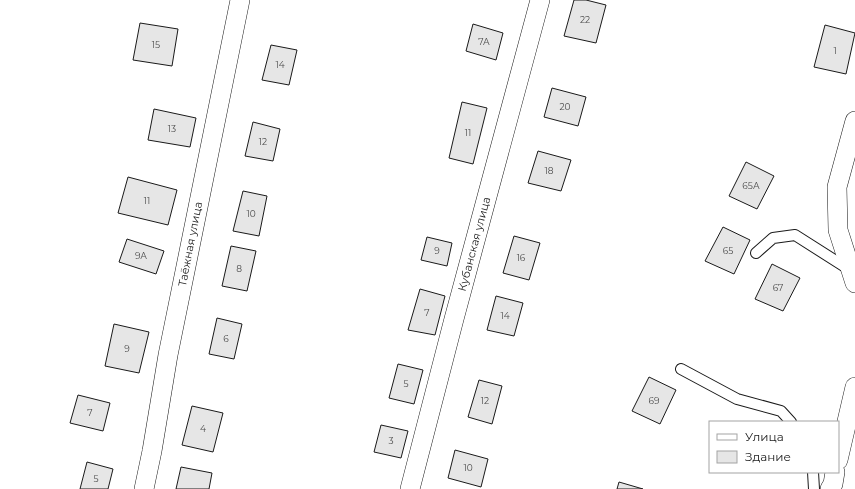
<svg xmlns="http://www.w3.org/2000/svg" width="855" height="489" viewBox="0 0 855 489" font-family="Montserrat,sans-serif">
  <rect width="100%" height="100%" fill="#fff"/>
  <!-- building -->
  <path fill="#e6e6e6" stroke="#1a1a1a" d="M574,0H586L606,5L596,43L564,36Z
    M140,23L178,29L172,66L133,60Z
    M473,24L503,33L496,60L466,51Z
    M825,25L855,33L846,74L814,67Z
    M271,45L297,50L289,85L262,80Z
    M552,88L586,97L578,126L544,117Z
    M462,102L487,108L473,164L449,158Z
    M154,109L196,118L190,147L148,140Z
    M253,122L280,129L273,161L245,156Z
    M538,151L571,160L561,191L528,183Z
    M746,162L774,176L757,209L729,196Z
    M128,177L177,190L168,225L118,213Z
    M243,191L267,196L259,236L233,231Z
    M723,227L750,240L734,274L705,261Z
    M514,236L540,243L529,280L503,273Z
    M427,237L452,243L447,266L421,260Z
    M127,239L164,251L156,274L119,262Z
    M231,246L256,251L247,291L222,286Z
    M772,264L800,278L783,311L755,299Z
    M420,289L445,296L435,335L408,330Z
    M496,296L523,303L514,336L487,330Z
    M217,318L242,324L234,359L209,354Z
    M114,324L149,332L139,373L105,366Z
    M398,364L423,370L414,404L389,398Z
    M649,377L676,390L660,424L632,411Z
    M479,380L502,386L492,424L468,417Z
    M78,395L110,403L103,431L70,423Z
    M192,406L223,413L213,452L182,445Z
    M381,425L408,431L401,458L374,452Z
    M455,450L488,459L481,487L448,478Z
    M87,462L113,469L108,489H80Z
    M181,467L212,473L209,489H176Z
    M619,482L643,489H617Z"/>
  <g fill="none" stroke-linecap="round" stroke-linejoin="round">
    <!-- service casing -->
    <g stroke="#1a1a1a" stroke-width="12">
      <path id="service" d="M756,253L773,238L795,235L850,270
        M681,369L737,399L781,411L791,422
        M813,472L814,489"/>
    </g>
    <!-- minor casing -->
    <g stroke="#1a1a1a" stroke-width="20">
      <path id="minor" d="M855,121L837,187L838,230L855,283
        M838,460L855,387
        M144,489L152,451L168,355L240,0
        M410,489L454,319L540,0
        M830,489L833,484L835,472"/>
    </g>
    <!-- service -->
    <use href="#service" stroke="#fff" stroke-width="10"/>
    <!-- minor -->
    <use href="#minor" stroke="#fff" stroke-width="19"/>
  </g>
  <g text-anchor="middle" stroke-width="3" stroke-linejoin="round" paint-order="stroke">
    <!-- number labels -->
    <g font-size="9" fill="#4d4d4d">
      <text x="585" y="23">22</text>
      <text x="484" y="45">7А</text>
      <text x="156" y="48">15</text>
      <text x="835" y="54">1</text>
      <text x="280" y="68">14</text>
      <text x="565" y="110">20</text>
      <text x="172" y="132">13</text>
      <text x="468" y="136">11</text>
      <text x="263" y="145">12</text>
      <text x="549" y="174">18</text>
      <text x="751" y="189">65А</text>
      <text x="147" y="204">11</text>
      <text x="251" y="217">10</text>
      <text x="437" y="254">9</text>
      <text x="728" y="254">65</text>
      <text x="141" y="259">9А</text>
      <text x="521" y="261">16</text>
      <text x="239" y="272">8</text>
      <text x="778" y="291">67</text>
      <text x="427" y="316">7</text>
      <text x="505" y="319">14</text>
      <text x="226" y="342">6</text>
      <text x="127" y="352">9</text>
      <text x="406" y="387">5</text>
      <text x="485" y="404">12</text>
      <text x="654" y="404">69</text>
      <text x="90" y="416">7</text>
      <text x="203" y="432">4</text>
      <text x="391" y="444">3</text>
      <text x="468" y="471">10</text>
      <text x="96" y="482">5</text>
    </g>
    <!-- street labels -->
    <g font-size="11" fill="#1a1a1a" stroke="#fff">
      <text transform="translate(190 244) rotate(-79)" y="4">Таёжная улица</text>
      <text transform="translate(474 244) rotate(-75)" y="4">Кубанская улица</text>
    </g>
  </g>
  <!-- legend -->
  <rect x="709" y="421" width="130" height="52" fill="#ffffff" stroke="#a3a3a3"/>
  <rect x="717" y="434" width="20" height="6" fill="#ffffff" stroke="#a3a3a3"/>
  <text x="745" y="441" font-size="12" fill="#1a1a1a">Улица</text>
  <rect x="717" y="451" width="20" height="12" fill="#e6e6e6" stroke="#a3a3a3"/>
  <text x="745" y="461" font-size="12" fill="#1a1a1a">Здание</text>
</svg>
